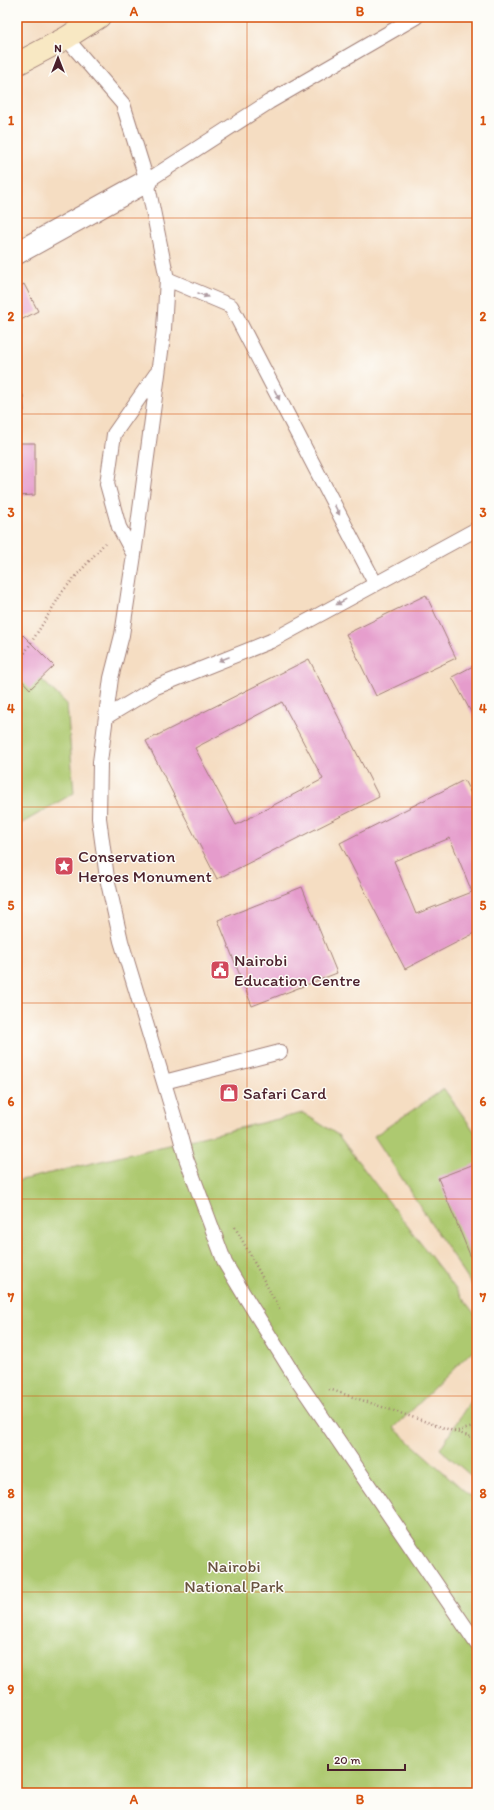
<svg xmlns="http://www.w3.org/2000/svg" width="494" height="1810" viewBox="0 0 494 1810" font-family="Itim,sans-serif">
  <rect width="100%" height="100%" fill="#fdfcf7"/>
  <filter id="ink" filterUnits="userSpaceOnUse"><feTurbulence type="fractalNoise" baseFrequency=".025" numOctaves="2"/><feDisplacementMap in="SourceGraphic" scale="8" xChannelSelector="R" yChannelSelector="G"/><feConvolveMatrix kernelMatrix="1 2 1 2 8 2 1 2 1" color-interpolation-filters="sRGB"/></filter>
  <filter id="wash" filterUnits="userSpaceOnUse"><feTurbulence type="fractalNoise" baseFrequency=".012" numOctaves="4" result="noise"/><feDisplacementMap in="SourceGraphic" scale="16" xChannelSelector="R" yChannelSelector="G"/><feGaussianBlur stdDeviation="0.9" result="paint"/><feColorMatrix in="noise" values="0 0 0 0 0 0 0 0 0 0 0 0 0 0 0 0 0 1.4 0 .05"/><feComposite in="paint" operator="in"/></filter>
  <g filter="url(#wash)">
    <rect width="100%" height="100%" fill="#f5ddc2"/>
    <!-- green -->
    <path fill="#adc96f" stroke="#7c744d" d="M17,656L67,704L74,793L17,826Z
      M444,1089L477,1135V1293L374,1136Z
      M303,1113L338,1135L477,1317V1346L394,1428L477,1502V1793H17V1181Z
      M477,1390V1481L440,1449Z"/>
    <g id="blocks">
      <!-- building -->
      <path fill="#e59ccc" fill-rule="evenodd" d="M24,284L38,311L17,322V288Z
        M23,395L24,411H17V396Z
        M17,443H35V495L17,496Z
        M426,595L456,658L376,696L346,634Z
        M23,635L54,666L30,689L17,675V641Z
        M309,659L379,797L217,879L146,741ZM282,702L323,779L236,825L195,748Z
        M477,664V723L452,677Z
        M464,780L477,805V932L405,969L340,843ZM450,838L472,892L416,914L394,861Z
        M302,887L337,973L252,1006L218,920Z
        M477,1163V1272L438,1178Z"/>
    </g>
  </g>
  <g filter="url(#ink)">
    <use href="#blocks" fill-opacity="0" stroke="#a07e76" stroke-width="1"/>
    <g fill="none" stroke-linecap="round" stroke-linejoin="round">
      <!-- lane casing -->
      <g stroke="#a07e76" stroke-width="16">
        <path id="lane" d="M66,38L123,104L147,181L167,279L164,329L134,555L122,635L111,678L100,762L99,818L107,878L121,941L179,1132L186,1158L225,1263L243,1293L295,1377L477,1644
          M147,181L269,102L416,17
          M167,279L231,306L375,583
          M134,555L119,527L107,484L114,434L156,374
          M106,717L156,687L271,641L477,529
          M164,1082L280,1052"/>
      </g>
      <!-- street casing -->
      <g stroke="#a07e76" stroke-width="24">
        <path id="street" d="M17,253L147,181"/>
      </g>
      <!-- secondary casing -->
      <g stroke="#a07e76" stroke-width="24">
        <path id="secondary" d="M17,64L66,38L99,17"/>
      </g>
      <!-- path -->
      <path stroke="#a07e76" stroke-width="2.5" stroke-dasharray="1 3" stroke-linecap="butt" d="M17,662L21,659L63,591L105,543
        M235,1227L280,1310
        M329,1389L477,1439
        M454,1432L477,1426"/>
      <!-- lane -->
      <use href="#lane" stroke="#fff" stroke-width="14"/>
      <!-- street -->
      <use href="#street" stroke="#fff" stroke-width="22"/>
      <!-- secondary -->
      <use href="#secondary" stroke="#f8e8c3" stroke-width="22"/>
    </g>
    <!-- one-way arrows -->
    <defs><path id="oneway-solid" d="M-6-.8H1V-3.2L6.5 0L1 3.2V.8H-6Z"/></defs>
    <g fill="#ae9aa0">
      <use href="#oneway-solid" transform="translate(203 295) rotate(23)"/>
      <use href="#oneway-solid" transform="translate(277 395) rotate(63)"/>
      <use href="#oneway-solid" transform="translate(337 510) rotate(62)"/>
      <use href="#oneway-solid" transform="translate(341 602) rotate(151)"/>
      <use href="#oneway-solid" transform="translate(224 659) rotate(159)"/>
    </g>
  </g>
  <!-- grid -->
  <path fill="none" stroke="#d8530f" stroke-width="1" stroke-opacity="0.55" d="M247,17V1793M17,218H477M17,414H477M17,611H477M17,807H477M17,1003H477M17,1199H477M17,1396H477M17,1592H477"/>
  <!-- icons -->
  <defs>
    <g id="sight-square" transform="scale(1)"><rect x="-9" y="-9" width="18" height="18" rx="4" fill="#d1495b" stroke="#fdfcf7"/><path d="M0-6L1.8-2.2L6-1.7L2.9 1.2L3.7 5.4L0 3.3L-3.7 5.4L-2.9 1.2L-6-1.7L-1.8-2.2Z" fill="#fff"/></g>
    <g id="civic-square" transform="scale(1)"><rect x="-9" y="-9" width="18" height="18" rx="4" fill="#d1495b" stroke="#fdfcf7"/><path d="M-.6-6.5H3V-4.5H.6V-3L4-1V1h2V6H-6V1h2V-1L-.6-3ZM-1.2 2.5V6h2.4V2.5Z" fill="#fff"/></g>
    <g id="shop-square" transform="scale(1)"><rect x="-9" y="-9" width="18" height="18" rx="4" fill="#d1495b" stroke="#fdfcf7"/><path d="M-5-2.5h2.3a2.7 3.5 0 0 1 5.4 0H5L5.5 6h-11ZM-1.5-2.5h3a1.5 2.3 0 0 0-3 0Z" fill="#fff"/></g>
  </defs>
  <g fill-rule="evenodd">
    <use href="#sight-square" x="64" y="866"/>
    <use href="#civic-square" x="220" y="970"/>
    <use href="#shop-square" x="229" y="1093"/>
  </g>
  <g text-anchor="middle" stroke-width="3" stroke-linejoin="round" paint-order="stroke">
    <!-- poi labels -->
    <g font-size="17" fill="#4a1f2b" stroke="#fdfcf7" text-anchor="start">
      <text x="78" y="862">Conservation<tspan x="78" dy="20">Heroes Monument</tspan></text>
      <text x="234" y="966">Nairobi<tspan x="234" dy="20">Education Centre</tspan></text>
      <text x="243" y="1099">Safari Card</text>
    </g>
    <!-- park labels -->
    <g font-size="17" fill="#68523f" stroke="#fdfcf7">
      <text x="234" y="1572">Nairobi<tspan x="234" dy="20">National Park</tspan></text>
    </g>
  </g>
  <!-- margin -->
  <rect width="494" height="1810" fill="none" stroke="#fdfcf7" stroke-width="44"/>
  <!-- north arrow -->
  <g transform="translate(58 58)" stroke="#fdfcf7" stroke-width="3" paint-order="stroke">
  <path d="M0-3L7 15L0 10L-7 15Z" fill="#4a1f2b"/>
  <text y="-6" font-size="11" font-weight="bold" text-anchor="middle" fill="#4a1f2b">N</text>
  </g>
  <!-- scale -->
  <path d="M328 1764v6h77v-6" fill="none" stroke="#4a1f2b" stroke-width="2"/>
  <text x="334" y="1764" font-size="12" fill="#4a1f2b" stroke="#fdfcf7" stroke-width="3" paint-order="stroke">20 m</text>
  <rect x="22" y="22" width="450" height="1766" fill="none" stroke="#d8530f" stroke-width="1.5"/>
  <g font-size="13" text-anchor="middle" font-weight="bold" fill="#d8530f">
    <text x="134" y="16">A</text>
    <text x="360" y="16">B</text>
    <text x="11" y="125">1</text>
    <text x="483" y="125">1</text>
    <text x="11" y="321">2</text>
    <text x="483" y="321">2</text>
    <text x="11" y="517">3</text>
    <text x="483" y="517">3</text>
    <text x="11" y="713">4</text>
    <text x="483" y="713">4</text>
    <text x="11" y="910">5</text>
    <text x="483" y="910">5</text>
    <text x="11" y="1106">6</text>
    <text x="483" y="1106">6</text>
    <text x="11" y="1302">7</text>
    <text x="483" y="1302">7</text>
    <text x="11" y="1498">8</text>
    <text x="483" y="1498">8</text>
    <text x="11" y="1694">9</text>
    <text x="483" y="1694">9</text>
    <text x="134" y="1804">A</text>
    <text x="360" y="1804">B</text>
  </g>
</svg>
